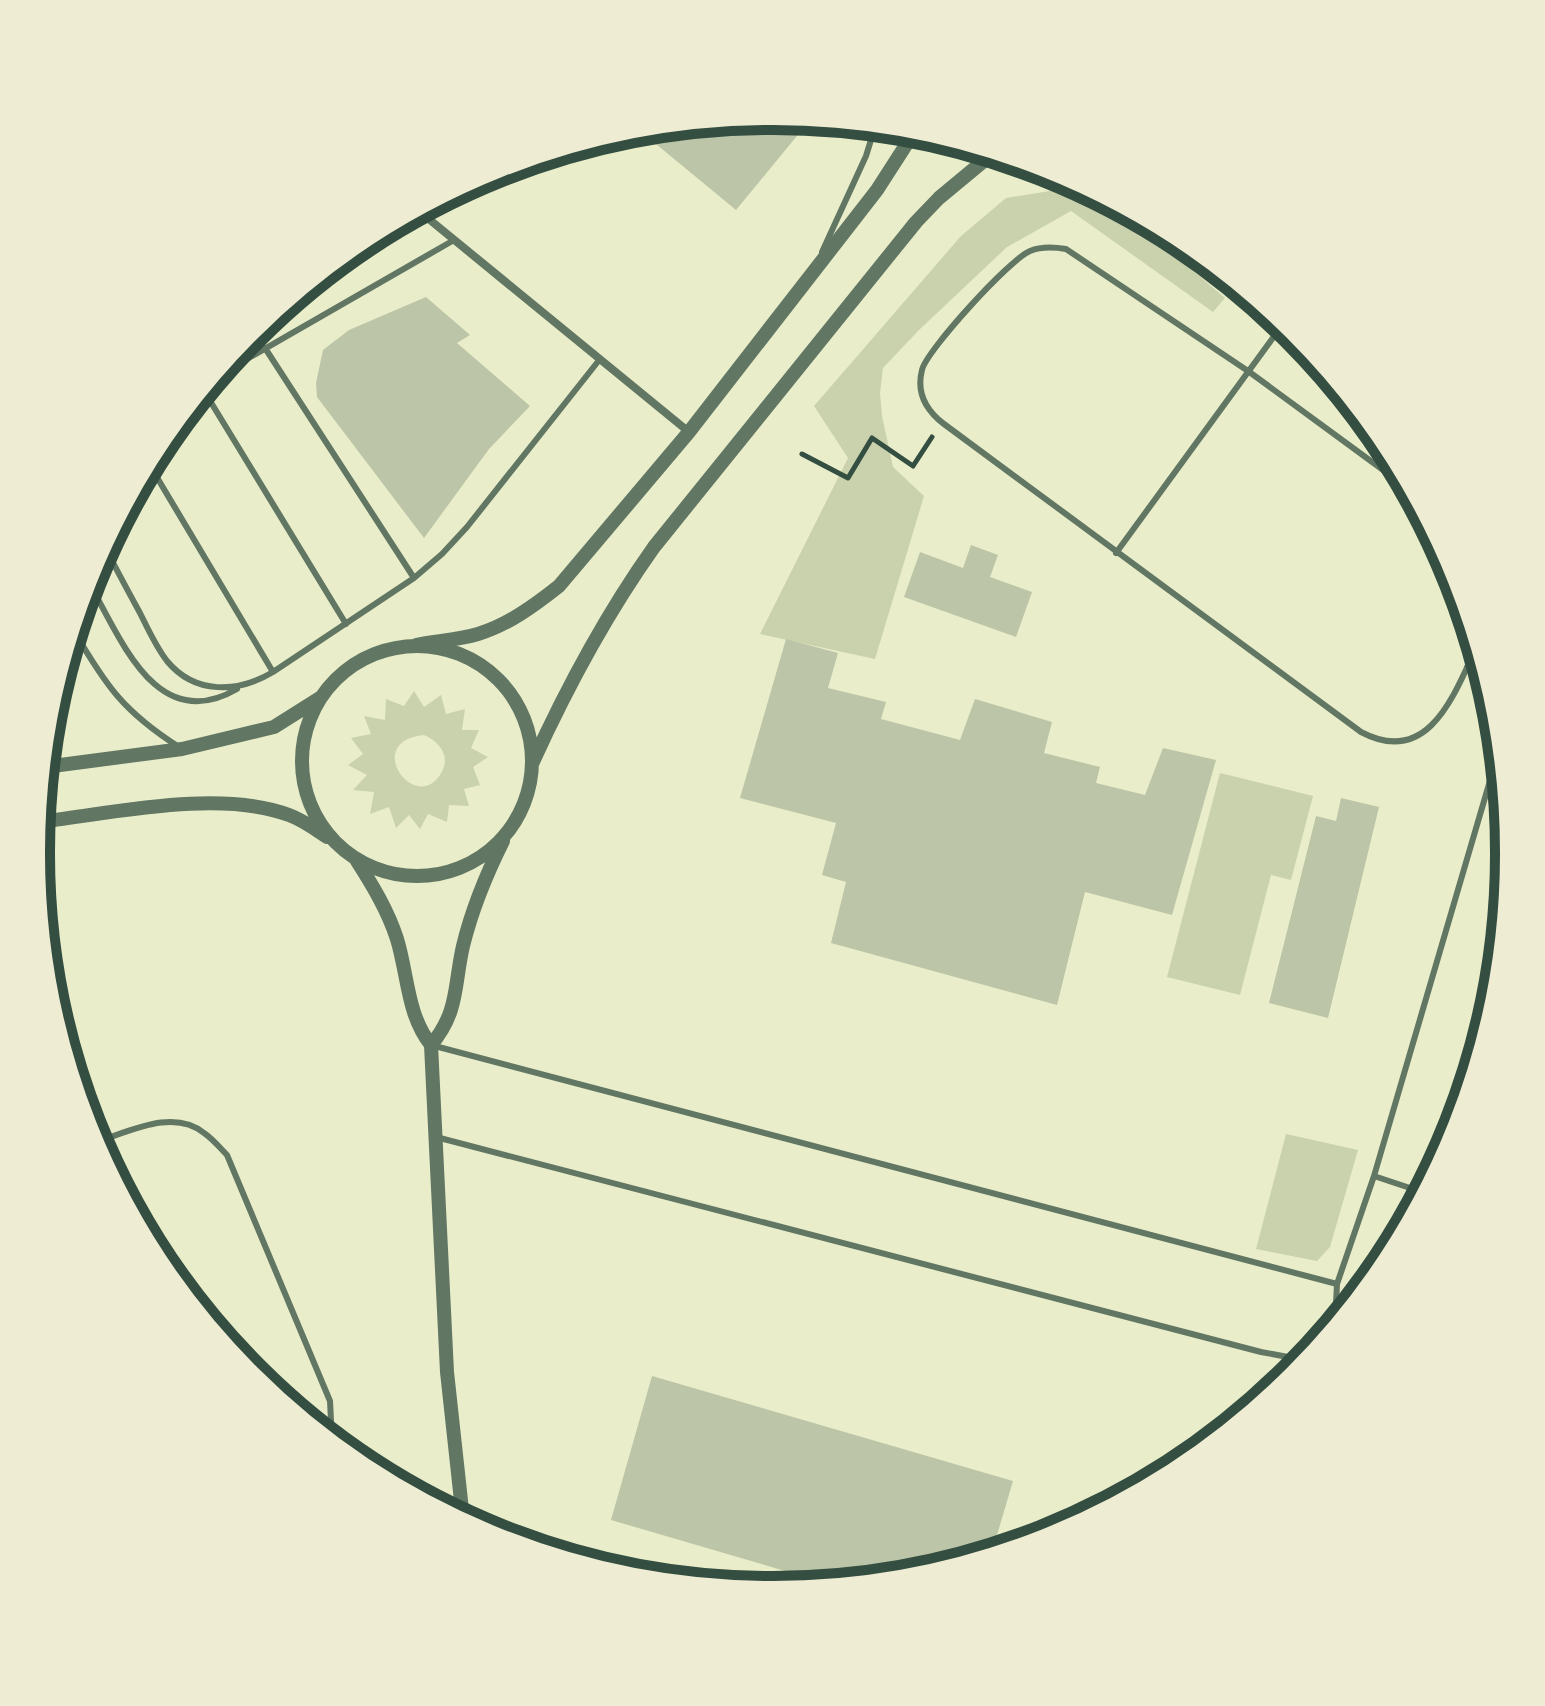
<svg xmlns="http://www.w3.org/2000/svg" width="1545" height="1706" viewBox="0 0 1545 1706" font-family="Overpass,sans-serif">
  <rect width="100%" height="100%" fill="#e9edc9"/>
  <!-- green -->
  <path fill="#cad2ad" fill-rule="evenodd" d="M1068,188L1156,239L1225,298L1213,312L1071,211L1007,247L918,331L883,368L880,393L882,416L893,467L924,496L875,659L760,634L848,458L814,406L961,236L1006,198Z
    M414,691L424,707L441,695L446,714L465,709L462,730H479L471,748L488,757L473,767L480,785L464,789L469,806L449,805L447,822L428,814L420,829L409,815L396,828L389,807L370,814L374,792L353,790L367,775L348,765L363,754L351,738L371,734L364,716L385,720L386,699L404,706ZM424,735C440,742 452,757 440,775C414,814 362,741 424,735Z
    M1220,773L1313,796L1291,880L1271,875L1240,995L1167,977Z
    M1286,1134L1358,1150L1330,1247L1317,1261L1256,1249Z"/>
  <!-- building -->
  <path fill="#bcc5a7" d="M773,117L810,120L736,210L639,130Z
    M426,297L470,335L457,343L530,406L489,449L424,538L317,397L316,383L323,350L349,330Z
    M971,545L998,555L990,577L1032,592L1016,637L904,597L920,552L963,568Z
    M786,639L838,653L828,688L886,702L881,719L960,740L975,699L1052,722L1044,753L1100,767L1096,783L1145,795L1163,748L1216,760L1172,915L1085,892L1057,1005L831,943L846,882L822,875L836,823L740,798Z
    M1341,798L1379,807L1328,1018L1269,1003L1316,816L1336,821Z
    M652,1376L1013,1481L992,1552L916,1575L830,1584L611,1520Z"/>
  <g fill="none" stroke-linecap="round" stroke-linejoin="round">
    <!-- path -->
    <path stroke="#344e41" stroke-width="5" d="M802,454L848,478L872,438L913,466L932,437"/>
    <!-- service -->
    <path stroke="#617663" stroke-width="6" d="M822,252L866,156L875,127
      M265,348L414,578
      M214,378L454,240
      M204,391L346,624
      M149,464L273,672
      M1409,489L1248,371L1066,249C1054,247 1042,246 1030,251C1010,259 926,351 922,370C916,393 927,411 944,424L1361,732C1427,767 1453,698 1476,648
      M105,547C116,569 128,591 140,613C148,629 156,647 167,661C195,695 238,693 273,672L414,578L442,554L467,527L600,359
      M1116,553L1283,324
      M89,583C121,638 156,736 237,689
      M74,631C106,686 124,712 179,747
      M1467,667L1486,681
      M45,761L54,727L55,695
      M431,1045L1337,1284
      M436,1137L1261,1352L1304,1360
      M96,1142C129,1132 173,1108 204,1133C213,1139 220,1148 227,1155L330,1401L332,1440
      M1374,1176L1422,1192
      M1335,1323L1337,1284L1374,1176L1499,750"/>
    <!-- minor -->
    <path stroke="#617663" stroke-width="8" d="M419,211L689,432"/>
    <!-- tertiary -->
    <path stroke="#617663" stroke-width="14" d="M416,645C436,641 458,640 478,634C508,625 535,605 559,586L689,432L877,190L915,131
      M302 761a115 115 0 1 1 230 0a115 115 0 1 1-230 0Z
      M532,764C567,687 605,616 654,547L916,222L939,198L992,154
      M45,767L182,749L274,727L320,698
      M39,822C113,813 219,789 289,815C303,820 315,829 327,837
      M357,861C373,886 388,911 397,939C408,975 407,1015 431,1045L447,1372L463,1519
      M431,1045C459,1012 454,985 463,946C472,909 486,875 503,841"/>
  </g>
  <!-- crop -->
  <path d="M0 0H1545V1706H0ZM772 130H773A722 722 0 0 1 1495 852V854A722 722 0 0 1 773 1576H772A722 722 0 0 1 50 854V852A722 722 0 0 1 772 130Z" fill="#eeecd3" fill-rule="evenodd"/>
  <path fill="none" stroke="#344e41" stroke-width="10" d="M772 130H773A722 722 0 0 1 1495 852V854A722 722 0 0 1 773 1576H772A722 722 0 0 1 50 854V852A722 722 0 0 1 772 130Z"/>
</svg>
